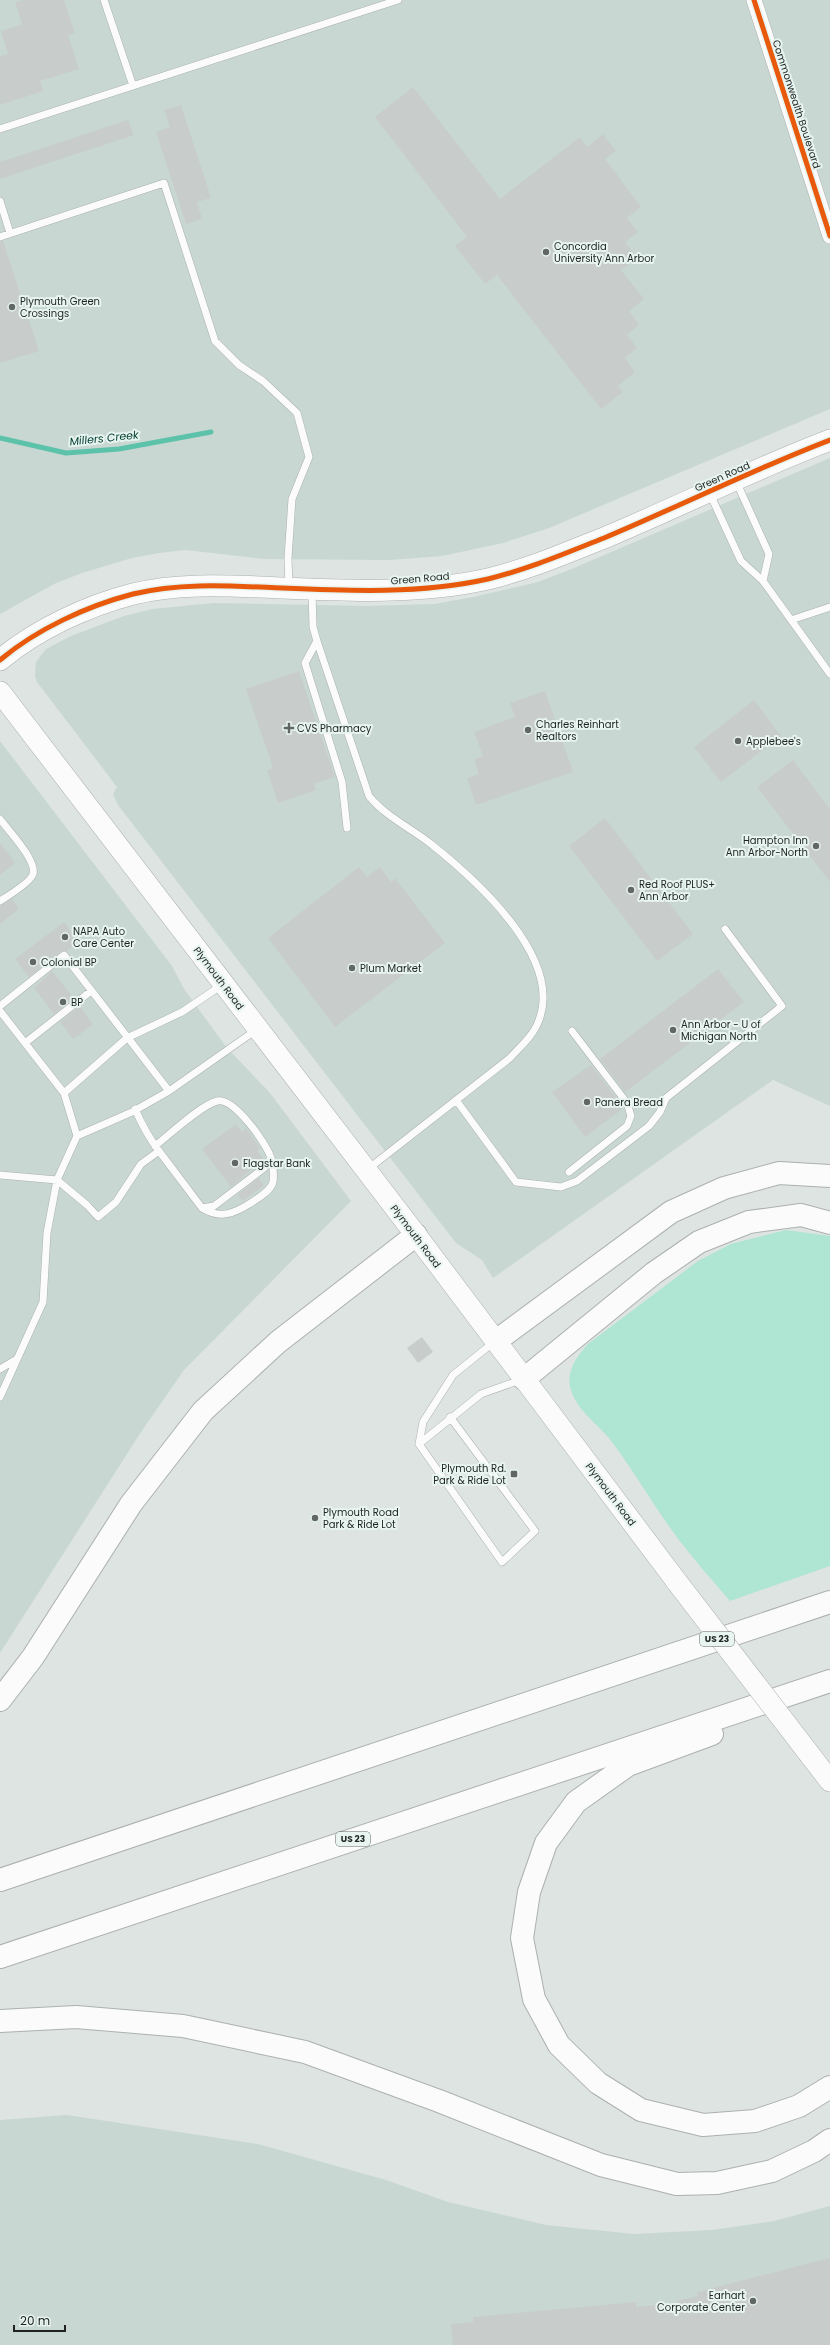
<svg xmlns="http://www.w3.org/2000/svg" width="830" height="2345" viewBox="0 0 830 2345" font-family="Poppins,sans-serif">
  <rect width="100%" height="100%" fill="#dde4e1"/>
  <!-- built -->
  <path fill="#c8d7d2" d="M0,0H830V409L549,528L503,543L442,556L390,560L264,559L186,550L159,553L132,558L82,573L56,583L0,614Z
    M830,458V1106L773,1080L493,1278L482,1260L456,1243L118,805L113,794L117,787L37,682L35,676L36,662L46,649L71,636L124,616L153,609L213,603L367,606L434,604L473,597L538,582L574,568Z
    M0,741L172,966L184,989L227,1048L270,1093L351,1201L184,1370L139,1435L0,1653Z
    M67,2115L258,2144L386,2180L448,2202L546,2225L634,2234L712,2230L774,2221L830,2206V2345H0V2120Z"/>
  <!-- green -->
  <path fill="#aee5d3" d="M786,1230L830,1236V1566L730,1601C713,1581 695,1561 679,1540C654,1507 634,1470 608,1437C595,1422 577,1410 571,1390C565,1372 577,1356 588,1344L698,1261L731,1244Z"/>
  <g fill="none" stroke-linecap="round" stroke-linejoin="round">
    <!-- stream -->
    <path stroke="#5dc2aa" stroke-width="5" d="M0,438L66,453L119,449L211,432"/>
  </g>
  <!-- building -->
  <path fill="#c8cdcb" d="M23,0H64L75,33L68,35L79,69L40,81L43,91L0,105V56L8,54L1,31L22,24L15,2Z
    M413,87L500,199L580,137L587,147L603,134L616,151L605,159L641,207L627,218L638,232L625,242L637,258L621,270L644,299L629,311L639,325L627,335L637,348L625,358L635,372L618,386L623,392L601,409L497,275L485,284L455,246L467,237L375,117Z
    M181,105L211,198L197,202L202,219L186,224L156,132L170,127L164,110Z
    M128,120L134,135L0,179V162Z
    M3,241L39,351L0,363V242Z
    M299,671L335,777L314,784L316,790L278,803L267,770L273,768L246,689Z
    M545,691L573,772L476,805L467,778L479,774L474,759L483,756L474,732L515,717L510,703Z
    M754,700L781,736L721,782L694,747Z
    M793,760L830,809V882L757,787Z
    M605,818L693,934L657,961L569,846Z
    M0,843L15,863L0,875Z
    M359,867L367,877L380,867L391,882L395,878L445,943L335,1027L268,938Z
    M12,899L19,909L0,924V906Z
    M64,922L79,942L67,951H61L29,977L15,959Z
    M718,969L744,1002L625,1092L600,1059Z
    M52,971L74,998L54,1014L34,988Z
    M80,1006L93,1024L73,1039L60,1022Z
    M591,1065L617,1099L614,1101L621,1110L585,1137L552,1092Z
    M236,1124L242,1132L246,1128L260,1148L257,1151L264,1159L231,1187L202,1149Z
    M259,1178L264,1185L243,1201L237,1195Z
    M422,1337L433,1352L418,1363L407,1348Z
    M830,2258V2345H453L451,2324L473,2322V2317L636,2302V2307L677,2303V2301L698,2296L697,2292Z"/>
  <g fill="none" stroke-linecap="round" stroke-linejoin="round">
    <!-- lane casing -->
    <g stroke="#acb1af" stroke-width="8">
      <path id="lane" d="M104,0L133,86
        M0,129L398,0
        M0,201L10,233
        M0,237L164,183L215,341L239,365L263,381L297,413L309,457L292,499L288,558L289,586
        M736,481L769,554L763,581
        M710,494L741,561L763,581L830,674
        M312,591L313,627L317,641L369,796C386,817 411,828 431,844C475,879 563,957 539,1020C534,1035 520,1047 510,1058L368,1169
        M791,620L830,607
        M317,641L305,663L342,782L347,828
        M0,819C8,830 37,860 33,874C31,882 8,896 0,901
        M0,1006L64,955L169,1091
        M0,1011L64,1093
        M25,1043L91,991
        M456,1100L516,1182L561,1187L577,1181L649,1126L660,1112L666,1098L782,1006L725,929
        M135,1109C142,1125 149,1138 159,1151L202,1208C217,1217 228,1216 244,1207C252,1202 271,1192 273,1182C274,1175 273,1164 271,1158C266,1143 234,1097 217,1101C201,1105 169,1135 155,1146
        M77,1136L64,1093L127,1038L182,1012L222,985
        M569,1172L627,1126L631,1116L627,1103L572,1031
        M0,1175L57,1180L87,1205L98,1217L116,1202L141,1164L159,1151
        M202,1208L214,1206L264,1168L271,1158
        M0,1369L17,1359
        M0,1397L43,1302L47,1233L57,1180L77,1136L132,1112L169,1091L256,1030
        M450,1417L535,1531L502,1562L419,1444L423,1422L453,1375L494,1342
        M419,1444L481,1394L523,1379"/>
    </g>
    <!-- street casing -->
    <g stroke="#acb1af" stroke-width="16">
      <path id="street" d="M754,0L830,236"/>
    </g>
    <!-- secondary casing -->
    <g stroke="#acb1af" stroke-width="22">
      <path id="secondary" d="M0,660C37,629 87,606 133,594C181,582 233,586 282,588C350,591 421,594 488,579C529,569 566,553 604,538C680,506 754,469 830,440
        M0,692L416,1235L677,1582
        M810,1755L830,1781"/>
    </g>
    <!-- highway casing -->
    <g stroke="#acb1af" stroke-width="24">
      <path id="highway" d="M496,1341L671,1212L724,1188L779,1173L830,1176
        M524,1379L654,1273L699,1242L749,1222L801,1215L830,1223
        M0,1700L33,1657L131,1504L203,1411L278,1342L416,1235
        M712,1734L628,1765L576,1802L546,1843L529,1892L522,1938L534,1999L559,2045L598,2083L641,2110L703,2125L755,2121L799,2106L830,2087
        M0,1880L830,1602
        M0,1957L830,1681
        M0,2021L76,2017L183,2026L305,2052L439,2101L601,2165L677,2184L717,2183L772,2171L814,2151L830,2140"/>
    </g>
    <!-- lane -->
    <use href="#lane" stroke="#fafbfa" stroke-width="7"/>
    <!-- street -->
    <use href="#street" stroke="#fafbfa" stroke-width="15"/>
    <!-- secondary -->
    <use href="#secondary" stroke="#fafbfa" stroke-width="21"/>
    <!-- highway -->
    <use href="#highway" stroke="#fafbfa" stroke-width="22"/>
    <!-- secondary-bridge casing -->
    <g stroke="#acb1af" stroke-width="22" stroke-linecap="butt">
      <path id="secondary-bridge" d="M677,1582L810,1755"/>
    </g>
    <!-- secondary-bridge -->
    <use href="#secondary-bridge" stroke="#fafbfa" stroke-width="21"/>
    <!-- cycleway casing -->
    <g stroke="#e7f4f0" stroke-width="8">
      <path id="cycleway" d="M754,0L830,236
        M0,660C37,629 87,606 133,594C181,582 233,586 282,588C350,591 421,594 488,579C529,569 566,553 604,538C680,506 754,469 830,440"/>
    </g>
    <!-- cycleway -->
    <use href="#cycleway" stroke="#e8590c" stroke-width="5"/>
  </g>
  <!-- markers -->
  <g fill="#616764" stroke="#e7f4f0" stroke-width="1.5">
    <circle cx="546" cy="252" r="4"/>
    <circle cx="12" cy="307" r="4"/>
    <path d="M287 722h4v4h4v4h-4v4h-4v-4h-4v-4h4z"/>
    <circle cx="528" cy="730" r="4"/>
    <circle cx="738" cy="741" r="4"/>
    <circle cx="816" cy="846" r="4"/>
    <circle cx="631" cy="890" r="4"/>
    <circle cx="65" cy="937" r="4"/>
    <circle cx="33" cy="962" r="4"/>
    <circle cx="352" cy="968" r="4"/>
    <circle cx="63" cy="1002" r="4"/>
    <circle cx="673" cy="1030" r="4"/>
    <circle cx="587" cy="1102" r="4"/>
    <circle cx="235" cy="1163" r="4"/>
    <rect x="510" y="1470" width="8" height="8" rx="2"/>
    <circle cx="315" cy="1518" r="4"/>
    <circle cx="753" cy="2301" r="4"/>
  </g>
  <g text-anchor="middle" stroke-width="4" stroke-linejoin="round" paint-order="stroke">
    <!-- shield labels -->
    <g fill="#e7f4f0" stroke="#5a625f" stroke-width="1">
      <rect x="700" y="1632" width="34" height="14" rx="3"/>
      <rect x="336" y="1832" width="34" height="14" rx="3"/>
    </g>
    <g font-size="9" font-weight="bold" fill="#1e2321">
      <text x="717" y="1642">US 23</text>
      <text x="353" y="1842">US 23</text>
    </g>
    <!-- street labels -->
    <g font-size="10" fill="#1e2321" stroke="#e7f4f0">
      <text transform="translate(797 104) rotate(72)" y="4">Commonwealth Boulevard</text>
      <text transform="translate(722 476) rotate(-24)" y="4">Green Road</text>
      <text transform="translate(420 578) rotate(-5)" y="4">Green Road</text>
      <text transform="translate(219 978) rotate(53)" y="4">Plymouth Road</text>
      <text transform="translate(416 1236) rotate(53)" y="4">Plymouth Road</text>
      <text transform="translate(611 1494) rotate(53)" y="4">Plymouth Road</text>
    </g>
    <!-- poi labels -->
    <g font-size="10" fill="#1e2321" stroke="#e7f4f0" text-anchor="start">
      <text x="554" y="250">Concordia<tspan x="554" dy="12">University Ann Arbor</tspan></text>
      <text x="20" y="305">Plymouth Green<tspan x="20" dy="12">Crossings</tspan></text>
      <text x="536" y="728">Charles Reinhart<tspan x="536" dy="12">Realtors</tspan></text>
      <text x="297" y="732">CVS Pharmacy</text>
      <text x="746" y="745">Applebee's</text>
      <text x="808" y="844" text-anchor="end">Hampton Inn<tspan x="808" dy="12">Ann Arbor-North</tspan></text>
      <text x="639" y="888">Red Roof PLUS+<tspan x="639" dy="12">Ann Arbor</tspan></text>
      <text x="73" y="935">NAPA Auto<tspan x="73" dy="12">Care Center</tspan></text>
      <text x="41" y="966">Colonial BP</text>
      <text x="360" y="972">Plum Market</text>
      <text x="71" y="1006">BP</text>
      <text x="681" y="1028">Ann Arbor - U of<tspan x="681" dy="12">Michigan North</tspan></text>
      <text x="595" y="1106">Panera Bread</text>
      <text x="243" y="1167">Flagstar Bank</text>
      <text x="506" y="1472" text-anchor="end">Plymouth Rd.<tspan x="506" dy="12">Park &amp; Ride Lot</tspan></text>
      <text x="323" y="1516">Plymouth Road<tspan x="323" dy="12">Park &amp; Ride Lot</tspan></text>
      <text x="745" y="2299" text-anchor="end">Earhart<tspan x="745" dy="12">Corporate Center</tspan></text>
    </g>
    <!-- water labels -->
    <g font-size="11" font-style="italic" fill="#003d2f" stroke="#e7f4f0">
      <text transform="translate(104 438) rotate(-6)" y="4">Millers Creek</text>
    </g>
  </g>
  <!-- scale -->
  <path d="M14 2325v6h51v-6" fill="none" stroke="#1e2321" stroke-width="2"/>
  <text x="20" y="2325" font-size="12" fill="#1e2321" stroke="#e7f4f0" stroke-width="3" paint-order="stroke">20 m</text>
</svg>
